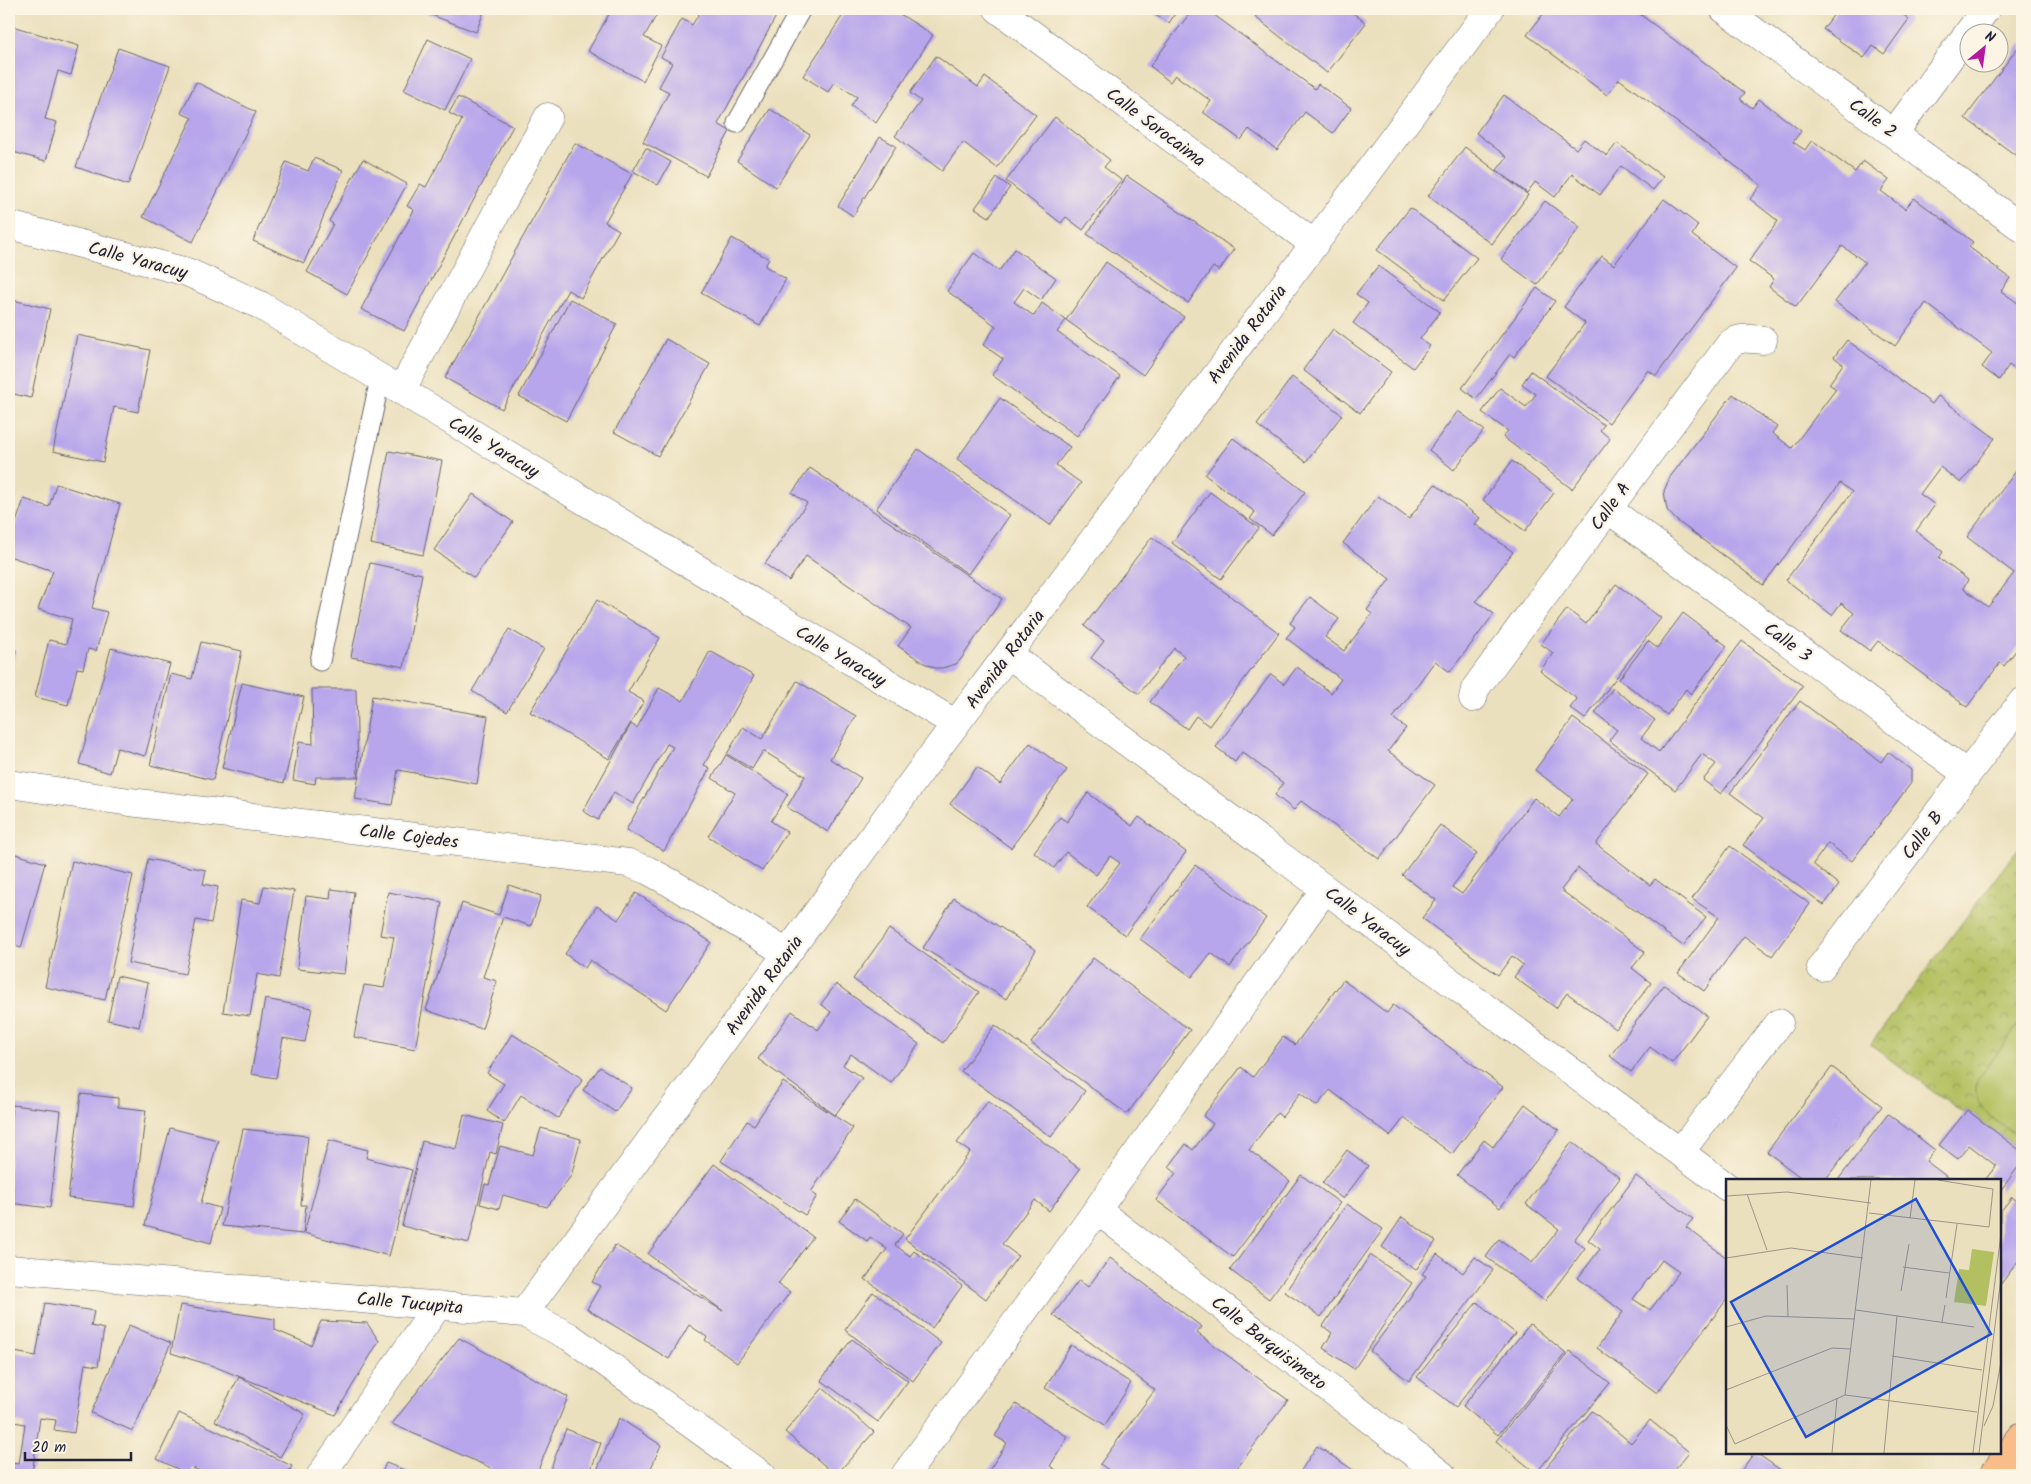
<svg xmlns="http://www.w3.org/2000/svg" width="2031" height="1484" viewBox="0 0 2031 1484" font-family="Kalam,sans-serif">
  <defs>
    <pattern id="park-crowns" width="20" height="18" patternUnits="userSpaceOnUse" patternTransform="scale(1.25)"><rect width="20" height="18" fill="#b3c061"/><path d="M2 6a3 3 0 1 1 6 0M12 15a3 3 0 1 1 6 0" fill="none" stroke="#919c51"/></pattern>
  </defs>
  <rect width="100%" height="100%" fill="#fcf5e5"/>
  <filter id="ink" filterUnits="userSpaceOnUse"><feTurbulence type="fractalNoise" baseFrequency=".02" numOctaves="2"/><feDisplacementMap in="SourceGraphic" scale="10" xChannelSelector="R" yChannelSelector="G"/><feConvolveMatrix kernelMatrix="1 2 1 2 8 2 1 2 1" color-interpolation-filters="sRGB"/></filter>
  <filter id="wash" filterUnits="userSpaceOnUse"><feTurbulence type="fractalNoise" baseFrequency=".0096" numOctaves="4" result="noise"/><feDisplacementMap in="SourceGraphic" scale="20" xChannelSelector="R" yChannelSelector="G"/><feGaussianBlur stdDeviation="1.12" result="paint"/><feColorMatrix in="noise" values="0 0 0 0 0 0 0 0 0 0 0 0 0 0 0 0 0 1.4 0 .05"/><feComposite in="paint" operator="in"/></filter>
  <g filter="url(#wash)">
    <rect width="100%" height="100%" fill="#ebe0bd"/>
    <!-- park -->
    <path fill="url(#park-crowns)" stroke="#6a714e" d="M2022,843V1152L1967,1110L1964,1113L1870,1045Z"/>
    <!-- pitch -->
    <path fill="#b3c061" stroke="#6a714e" d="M2022,1019V1138C2002,1124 1969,1110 1977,1081Z"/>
    <g id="blocks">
      <!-- building -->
      <path fill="#b7a6eb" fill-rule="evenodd" d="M422,9H485L476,32L421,11Z
        M612,9H660L644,37L661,46L643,81L588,51Z
        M702,9H780L718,124L730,131L706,176L643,142L669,92L659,87L672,63L661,57L682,19L692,25Z
        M847,9H892L933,35L876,123L851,106L857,97L834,82L828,92L803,76Z
        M1145,9H1178L1169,23Z
        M1193,9H1206L1315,89L1318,84L1351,108L1333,133L1305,112L1277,150L1249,129L1241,140L1203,112L1211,101L1175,75L1170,82L1150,66Z
        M1262,9H1348L1366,23L1327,73L1255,17Z
        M1547,9H1633L1745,93L1740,99L1752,108L1759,99L1801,131L1793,142L1805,150L1812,140L1855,172L1863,161L1889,180L1881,191L1905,209L1914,198L1973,242L1969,247L2010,278L2001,291L2022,306V375L2009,365L1999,380L1982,367L1992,353L1926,303L1895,346L1835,302L1865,262L1842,246L1796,307L1769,287L1774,279L1749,261L1778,221L1750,199L1761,185L1619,79L1607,95L1527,35Z
        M1838,9H1900L1898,11L1909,19L1884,54L1873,46L1864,58L1823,29Z
        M9,16L14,17L12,26L79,46L71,75L58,71L45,119L57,122L46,161L9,151Z
        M428,39L470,59L445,110L404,90Z
        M2022,42V160L1965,118Z
        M118,48L170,66L128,185L76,167Z
        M936,56L978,87L985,77L1036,115L997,168L963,142L942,171L895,136L921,101L910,93Z
        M196,82L256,112L193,242L143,217L192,118L181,113Z
        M1504,95L1576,149L1584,139L1607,156L1617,143L1663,177L1653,190L1621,166L1600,195L1572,174L1555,197L1535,182L1527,193L1497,170L1507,157L1476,133Z
        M458,97L513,126L404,331L361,309L414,210L407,206L420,184L426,187L462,120L449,113Z
        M770,109L810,135L776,187L737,161Z
        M1055,117L1110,160L1104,167L1121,180L1083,230L1066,217L1061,223L1006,181Z
        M880,137L896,146L853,216L838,206Z
        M575,143L632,174L605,222L619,230L581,298L568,290L502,409L445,378Z
        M1465,147L1528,195L1492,244L1428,196Z
        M646,148L671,162L658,185L633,171Z
        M314,158L343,170L304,263L253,241L286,162L308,171Z
        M363,159L407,184L347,294L307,272L333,224L329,221Z
        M1127,176L1234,249L1219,271L1213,267L1188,303L1087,234Z
        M997,178L1010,187L989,217L975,208Z
        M1664,199L1698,225L1692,235L1736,268L1656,376L1648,370L1609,423L1546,376L1585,323L1564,307L1602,256L1614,265Z
        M1545,201L1580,227L1537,285L1501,259Z
        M1410,208L1477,258L1444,300L1377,250Z
        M732,238L769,259L765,266L786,279L760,326L701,293Z
        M1015,249L1056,278L1041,300L1024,288L1014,302L1034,316L1042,303L1066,320L1106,262L1184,317L1143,375L1066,320L1057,332L1120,376L1077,436L992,375L1003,359L983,345L996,326L947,291L974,253L999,271Z
        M1378,266L1440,312L1420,339L1430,346L1413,368L1353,323L1368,303L1356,294Z
        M1537,288L1555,301L1514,357L1510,354L1476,399L1462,388Z
        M9,299L50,309L31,398L9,393Z
        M570,299L617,324L566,421L519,396Z
        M1333,329L1391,372L1360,413L1303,370Z
        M77,335L150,350L138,412L114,407L103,462L53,451Z
        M666,339L710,364L658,456L614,432Z
        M1847,340L1932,404L1938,396L1995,438L1961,483L1940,467L1920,494L1935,505L1916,531L1943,552L1939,558L1968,580L1963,588L1988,607L2014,573L1967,537L2019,467L2022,470V643L2004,666L2000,663L1967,707L1878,641L1870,651L1841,630L1854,613L1841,603L1832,615L1786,580L1852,492L1840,483L1763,585L1676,520L1667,510L1664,491L1670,477L1733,394L1777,427L1772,433L1792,448L1836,389L1829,384L1843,364L1834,357Z
        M1531,371L1604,425L1600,430L1610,439L1572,489L1503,437L1508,431L1482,412L1500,388L1526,407L1536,394L1522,384Z
        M1292,377L1342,415L1306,462L1257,425Z
        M1000,398L1070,447L1056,465L1081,483L1050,525L957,459Z
        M1458,411L1484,430L1454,470L1429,450Z
        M1233,438L1305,492L1272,535L1250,519L1255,512L1205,475Z
        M918,449L1010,515L968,574L876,509Z
        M389,451L442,461L423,555L371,544Z
        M1512,461L1554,493L1525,531L1483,500Z
        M810,468L1002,599L961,659L956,664L942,668H935L924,663L898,646L911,628L806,556L789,581L765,564L807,503L792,493Z
        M56,484L120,504L92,608L107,612L96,651L88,649L83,669L77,668L68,705L35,697L49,640L66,644L72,619L38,609L53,571L9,556V543L24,499L49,507Z
        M1435,484L1480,518L1475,524L1513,552L1476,601L1494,614L1450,672L1435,661L1393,718L1406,728L1388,751L1435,785L1379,859L1301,801L1294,810L1275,795L1283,783L1242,752L1235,762L1216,747L1271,674L1284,684L1297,667L1331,693L1341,679L1286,638L1295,627L1290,623L1310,597L1339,619L1325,637L1344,651L1372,614L1367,610L1390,579L1343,543L1378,496L1409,519Z
        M1210,492L1259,528L1221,579L1172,543Z
        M473,494L513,522L474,578L434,550Z
        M1152,537L1279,633L1209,726L1196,716L1187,729L1150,702L1184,656L1174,648L1139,694L1091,658L1104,641L1084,626Z
        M370,563L422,574L404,667L351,657Z
        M1616,584L1661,618L1585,719L1570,708L1577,699L1540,671L1553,653L1541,644L1567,609L1586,624Z
        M597,600L660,638L628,692L644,701L609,759L530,712Z
        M1683,613L1727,646L1691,694L1686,689L1667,715L1619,679L1648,641L1657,648Z
        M509,629L544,649L507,712L472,691Z
        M1742,641L1803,686L1721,794L1703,780L1716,764L1702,754L1675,790L1609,740L1617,730L1595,713L1613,688L1655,720L1641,738L1659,752Z
        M201,642L242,651L213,780L150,765L171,674L192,679Z
        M9,648L16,650L9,677Z
        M111,648L170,664L145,756L117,748L110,773L79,764Z
        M710,651L754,676L704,765L710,768L664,851L626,830L673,747L667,744L633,804L614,792L598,820L583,811L631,724L637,728L659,688L683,701Z
        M797,681L856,716L830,759L861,778L828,832L787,807L805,776L763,751L752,769L727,754L743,727L762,739Z
        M242,683L304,697L284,783L222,768Z
        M312,689H356L358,777H316L315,784L293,780L299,742L313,744Z
        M372,696L488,716L477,784L398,770L392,805L355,799Z
        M1800,701L1881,762L1888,752L1911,770V783L1852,861L1828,843L1813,864L1839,885L1824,905L1743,845L1764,818L1730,793Z
        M1573,718L1648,774L1596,844L1650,885L1655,879L1706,917L1683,946L1578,868L1561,890L1645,952L1632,968L1651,983L1616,1029L1567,993L1556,1008L1514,977L1523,965L1512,956L1498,975L1422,918L1436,900L1402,875L1440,825L1477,853L1452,887L1462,894L1534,798L1559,817L1573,799L1535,770Z
        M1030,743L1067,770L1011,848L950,804L977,767L1000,784Z
        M726,755L788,794L771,821L787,832L762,871L708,836L735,793L712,778Z
        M1088,793L1132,826L1139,817L1186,852L1125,935L1087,907L1120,863L1110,856L1096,875L1066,852L1054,868L1034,852L1060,817L1067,822Z
        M1730,846L1810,904L1772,956L1744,936L1704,991L1678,973L1719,917L1692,899Z
        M9,852L45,863L21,948L9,944Z
        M148,859L206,870L203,884L218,887L211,923L196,920L185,974L128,963Z
        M72,861L133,875L105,1000L45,987Z
        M1195,865L1266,918L1230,967L1211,953L1192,977L1140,939Z
        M509,885L541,896L531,926L503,917L483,977L497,981L482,1029L426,1010L462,903L499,915Z
        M264,886L294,891L279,978L257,974L250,1016L223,1012L241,900L260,903Z
        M331,889L354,892L344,974L297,969L306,896L330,899Z
        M388,892L442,902L415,1049L354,1037L364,985L384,988L394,937L380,935Z
        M636,893L711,942L666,1010L590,960L585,968L565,954L597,906L618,920Z
        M954,898L1036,950L1006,999L923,948Z
        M889,929L979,992L943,1043L853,979Z
        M1093,958L1190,1030L1127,1114L1031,1043Z
        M117,976L148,983L139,1027L108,1020Z
        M1343,980L1387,1013L1393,1005L1503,1087L1452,1154L1404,1118L1390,1136L1330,1090L1317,1106L1300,1093L1282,1117L1277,1113L1249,1150L1290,1181L1233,1257L1156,1200L1176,1173L1169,1167L1186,1144L1193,1150L1213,1124L1203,1116L1241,1067L1253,1077L1283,1037L1295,1045Z
        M836,984L919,1044L891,1083L851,1054L843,1065L862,1078L835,1115L758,1059L792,1011L818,1030L831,1012L821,1004Z
        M1664,985L1707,1016L1672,1063L1650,1047L1631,1072L1610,1056Z
        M265,999L312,1008L305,1042L283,1038L276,1078L251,1074Z
        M995,1025L1085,1091L1051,1137L961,1071Z
        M512,1034L583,1079L558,1118L521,1095L504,1123L487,1111L504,1084L487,1073Z
        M600,1067L632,1088L615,1112L583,1090Z
        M1832,1067L1882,1106L1825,1180H1804L1767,1152Z
        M783,1082L853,1128L811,1192L817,1196L805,1215L721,1161L747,1121L754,1125Z
        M81,1094L118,1098V1107L146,1110L134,1206L68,1198Z
        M988,1101L1080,1169L1049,1211L1035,1200L1002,1244L1018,1256L986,1299L905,1239L970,1152L957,1143Z
        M1525,1104L1559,1130L1500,1208L1457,1175L1484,1140L1493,1147Z
        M12,1105L61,1111L50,1208L9,1203V1131Z
        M1967,1110L2022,1152V1162L2000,1191V1180H1985L1996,1166L1969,1145L1958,1159L1939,1145Z
        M1888,1114L1935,1150L1926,1161L1951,1180H1838Z
        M464,1115L503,1125L496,1154L490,1152L469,1243L402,1226L422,1141L456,1149Z
        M170,1128L218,1140L201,1203L220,1208L211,1243L145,1225Z
        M541,1128L581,1139L571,1176L547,1207L503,1195L499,1209L480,1204L485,1184L489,1185L500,1146L533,1155Z
        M243,1129L308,1136L301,1205H306L303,1234L222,1226Z
        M329,1140L368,1150L366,1158L412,1170L389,1256L304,1233Z
        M1572,1142L1620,1178L1574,1240L1585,1248L1545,1301L1486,1257L1499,1239L1532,1263L1559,1229L1526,1204Z
        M1347,1150L1368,1166L1343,1199L1322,1183Z
        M714,1164L813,1237L778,1284L790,1292L737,1363L705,1340L707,1337L689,1325L669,1359L587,1309L600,1286L592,1282L615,1245L723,1311L648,1254Z
        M1301,1175L1340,1203L1269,1299L1230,1270Z
        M1636,1176L1693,1219L1686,1227L1727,1258V1299L1657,1393L1597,1348L1623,1312L1578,1278L1600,1249L1588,1240ZM1662,1260L1679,1272L1650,1310L1633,1299Z
        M2012,1197L2022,1205V1256L2000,1285V1212Z
        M855,1199L903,1234L895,1245L910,1256L914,1251L962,1286L932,1328L865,1279L887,1249L870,1237L867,1241L839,1221Z
        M1347,1204L1383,1229L1321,1317L1285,1292Z
        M1402,1217L1436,1241L1416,1270L1382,1247Z
        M1437,1254L1463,1273L1475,1257L1493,1270L1409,1381L1370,1351L1426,1276L1422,1274Z
        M1370,1255L1412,1283L1354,1369L1323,1348L1332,1333L1323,1326Z
        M1110,1258L1202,1327L1197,1333L1288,1400L1232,1475H1116L1100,1464L1155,1390L1053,1315L1079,1280L1088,1287Z
        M873,1292L941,1343L913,1381L845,1330Z
        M1477,1302L1515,1333L1456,1407L1417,1377Z
        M45,1303L94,1311L91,1326L104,1329L98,1366L85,1364L74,1433L54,1430L56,1420L40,1418L33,1467L29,1475H9L11,1463L19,1464L25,1424L9,1421V1351L36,1356Z
        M180,1305L275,1319V1330L311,1345L321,1321L367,1323L379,1341L335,1415L213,1366L171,1353Z
        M1530,1324L1566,1353L1498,1435L1463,1406Z
        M129,1325L171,1343L133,1431L91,1413Z
        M459,1338L568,1397L536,1475H488L491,1468L392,1424Z
        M852,1339L908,1381L878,1422L821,1380Z
        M1071,1345L1131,1383L1105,1425L1045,1388Z
        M1570,1351L1610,1383L1536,1473L1496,1441Z
        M239,1377L305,1414L280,1457L215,1421Z
        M823,1388L874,1432L836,1475L785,1432Z
        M1016,1404L1068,1437L1050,1466L1059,1472L1057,1475H986L1007,1443L995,1436Z
        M1592,1411L1631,1443L1650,1420L1689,1452L1670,1475H1540Z
        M179,1413L292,1466L287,1475H209L193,1468L190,1475L157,1459Z
        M619,1418L661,1445L648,1475H595Z
        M566,1429L601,1443L589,1475H548Z
        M1317,1446L1361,1475H1298Z
        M1754,1453H1756L1788,1475H1738Z
        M386,1463L418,1475H381Z
        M168,1469L181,1475H165Z"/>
    </g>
  </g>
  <g filter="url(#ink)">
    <use href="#blocks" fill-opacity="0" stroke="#686468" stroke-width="1"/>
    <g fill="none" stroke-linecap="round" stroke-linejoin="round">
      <!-- service casing -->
      <g stroke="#686468" stroke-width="21">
        <path id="service" d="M737,123L801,9
          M320,661L380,379"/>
      </g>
      <!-- minor casing -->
      <g stroke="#686468" stroke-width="29">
        <path id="minor" d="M998,9L1314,244
          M1724,9L2022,228
          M1894,133L1986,9
          M9,225L187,272L260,305L322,343L956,724
          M401,391L548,117
          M1608,509L1967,774
          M1008,654L1727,1187
          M1473,698L1475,689L1480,682L1730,344C1740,336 1751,339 1763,340
          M9,784L130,802L628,863L647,870L671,883L787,953
          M1821,967L2022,702
          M1680,1152L1779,1023
          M1097,1210L1442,1475
          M9,1269L524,1313L570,1337L762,1475
          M524,1313L922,769L1490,9
          M321,1475L438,1305
          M905,1475L1074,1242L1325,889"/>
      </g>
      <!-- primary casing -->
      <g stroke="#686468" stroke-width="29">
        <path id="primary" d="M1993,1475L2022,1436"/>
      </g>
      <!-- service -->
      <use href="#service" stroke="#fff" stroke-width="19"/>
      <!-- minor -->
      <use href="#minor" stroke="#fff" stroke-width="28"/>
      <!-- primary -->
      <use href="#primary" stroke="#f8bd89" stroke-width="28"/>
    </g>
  </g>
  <g text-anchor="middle" stroke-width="4.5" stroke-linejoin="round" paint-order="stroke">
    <!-- street labels -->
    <g font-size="18" fill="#22223b" stroke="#fcf5e5">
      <text transform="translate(1873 118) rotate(36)" y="6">Calle 2</text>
      <text transform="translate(1156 127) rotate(37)" y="6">Calle Sorocaima</text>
      <text transform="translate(138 260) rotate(15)" y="6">Calle Yaracuy</text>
      <text transform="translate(1247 334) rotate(-53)" y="6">Avenida Rotaria</text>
      <text transform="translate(494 447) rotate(31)" y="6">Calle Yaracuy</text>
      <text transform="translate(1610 506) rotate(-54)" y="6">Calle A</text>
      <text transform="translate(1788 642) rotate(36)" y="6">Calle 3</text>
      <text transform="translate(841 656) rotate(31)" y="6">Calle Yaracuy</text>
      <text transform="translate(1005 659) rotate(-53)" y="6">Avenida Rotaria</text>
      <text transform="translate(1922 835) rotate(-53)" y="6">Calle B</text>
      <text transform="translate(409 836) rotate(7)" y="6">Calle Cojedes</text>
      <text transform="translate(1368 921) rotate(37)" y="6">Calle Yaracuy</text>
      <text transform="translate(764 985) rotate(-54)" y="6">Avenida Rotaria</text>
      <text transform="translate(410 1303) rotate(5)" y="6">Calle Tucupita</text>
      <text transform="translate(1269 1343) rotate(38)" y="6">Calle Barquisimeto</text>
    </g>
  </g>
  <!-- overview -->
  <g transform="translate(1726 1179)">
    <rect width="275" height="275" fill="#ebe0bd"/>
    <path d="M246,70L268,73L260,127L228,123L233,90L243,91Z" fill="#b3c061"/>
    <path d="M246,91L257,94L251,125L240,121L243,93Z" fill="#b3c061"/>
    <path fill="none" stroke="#9b9489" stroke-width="1" d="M21,15L41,71M0,17L61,13L145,24M143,34L263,48L267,10L212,1M184,39L189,1M0,79L65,69L137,79M177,88L223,94M61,106L62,138M175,112L183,65M220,119L231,45M130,131L248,148M216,143L219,126M0,148L40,137L129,140M166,177L256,191M0,211L106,169L125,170M119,216L145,1M0,246L9,265L119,216L251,233M258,247L267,227L275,183M106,274L111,219M158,274L171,137M247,274L275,55M253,274L275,99"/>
    <path fill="#1d4ed8" fill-opacity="0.15" stroke="#1d4ed8" stroke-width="2.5" d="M190,20L265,155L80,258L5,123Z"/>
    <rect width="275" height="275" fill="none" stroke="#22223b" stroke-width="2.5"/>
  </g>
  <!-- margin -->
  <rect width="2031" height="1484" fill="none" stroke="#fcf5e5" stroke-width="30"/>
  <!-- north arrow -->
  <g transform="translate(1984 48) rotate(29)"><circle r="24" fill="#fcf5e5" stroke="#a5a1a1"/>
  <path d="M0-4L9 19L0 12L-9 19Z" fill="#b5179e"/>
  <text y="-8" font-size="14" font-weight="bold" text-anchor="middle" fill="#22223b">N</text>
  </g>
  <!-- scale -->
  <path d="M25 1452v8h106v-8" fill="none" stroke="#22223b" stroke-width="2.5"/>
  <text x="32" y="1452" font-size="15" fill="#22223b" stroke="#fcf5e5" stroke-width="4" paint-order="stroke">20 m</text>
</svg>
